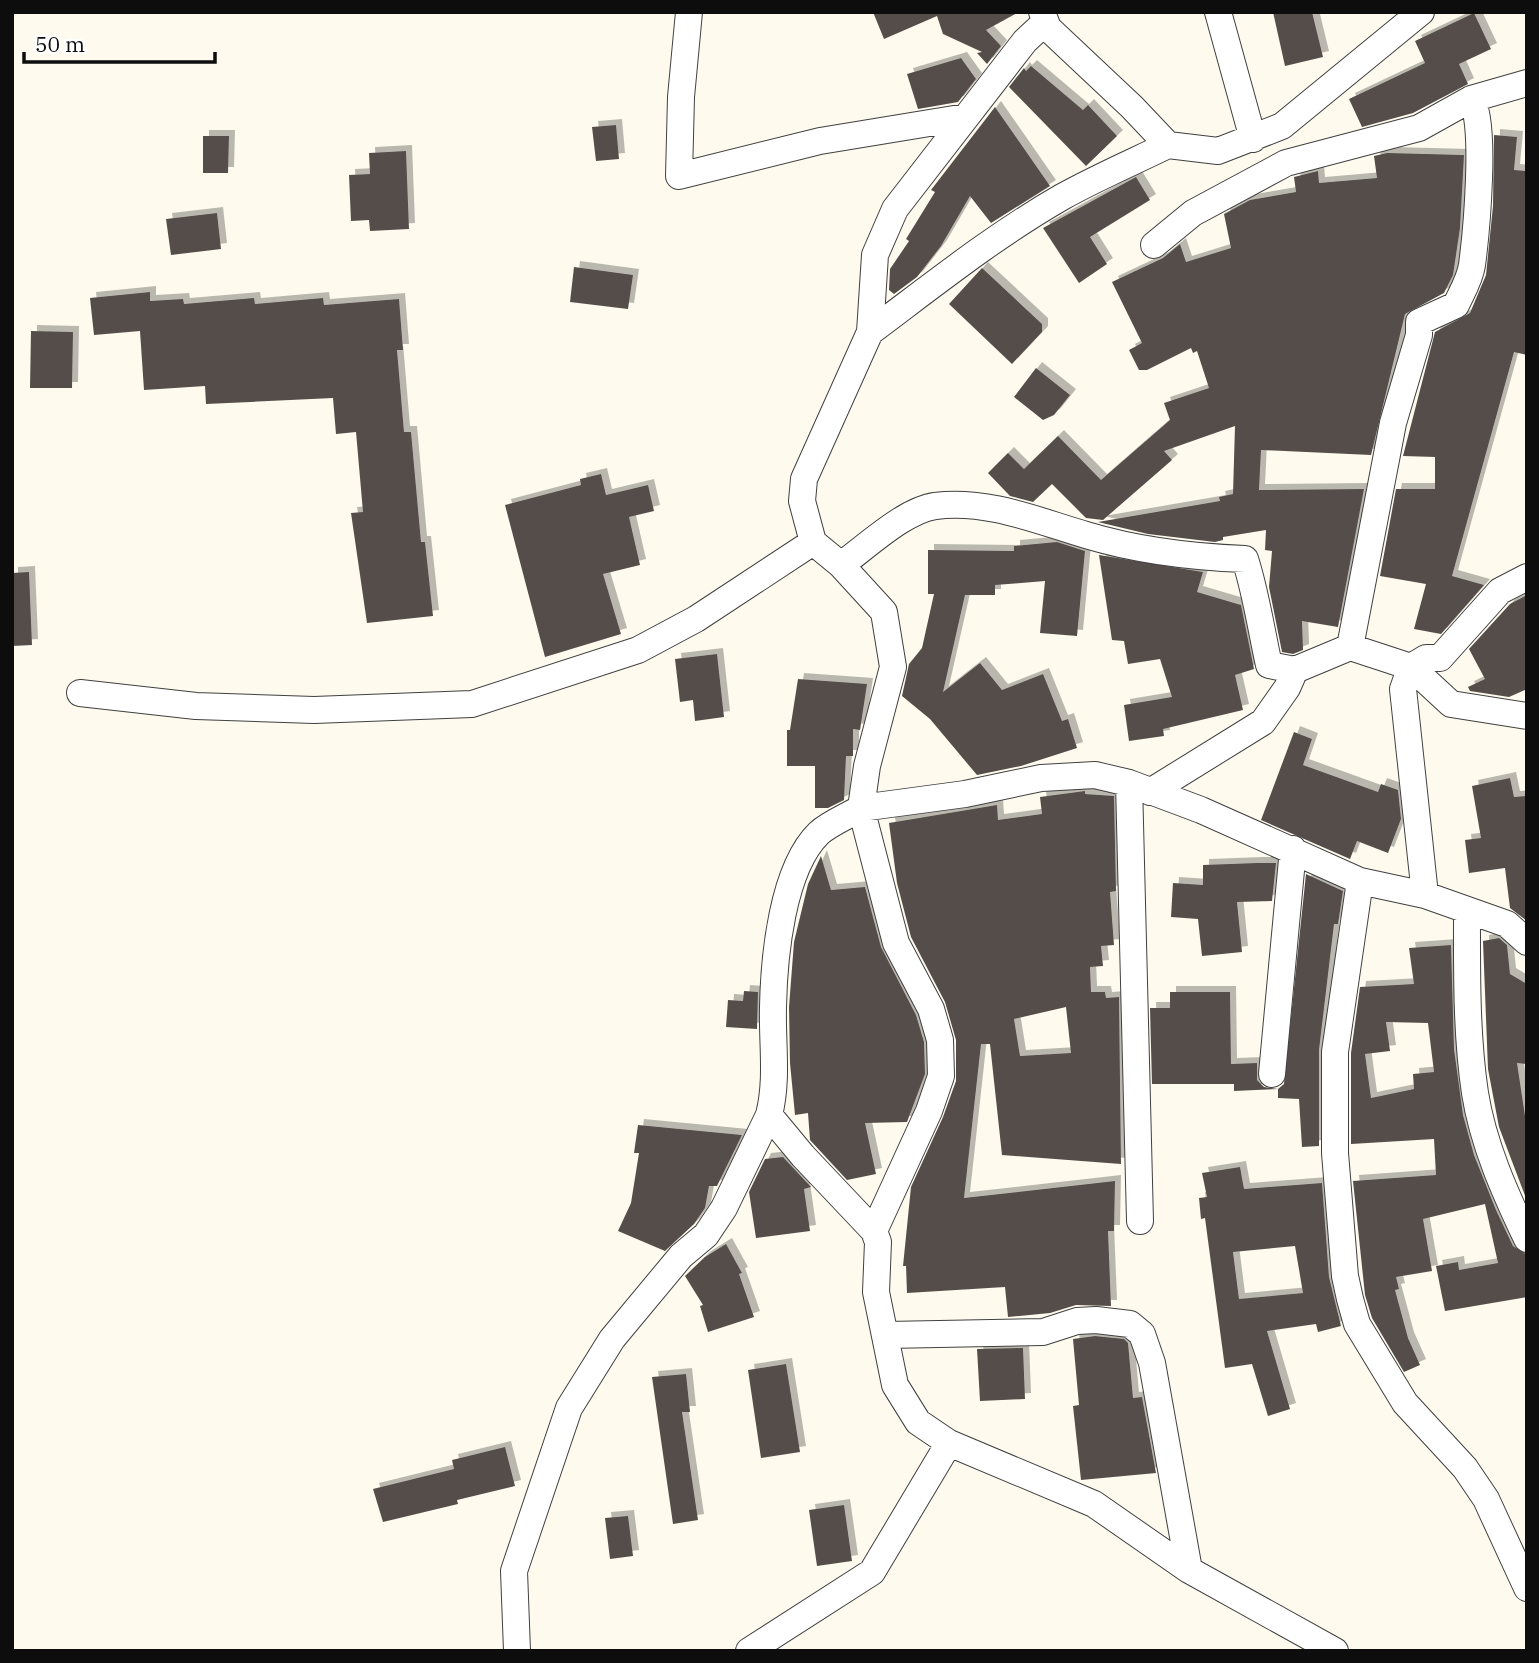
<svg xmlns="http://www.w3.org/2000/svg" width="1539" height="1663" viewBox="0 0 1539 1663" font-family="'IBM Plex Serif',serif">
  <defs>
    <filter id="shadow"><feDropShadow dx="6" dy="-6" stdDeviation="0" flood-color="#0004"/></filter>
  </defs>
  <rect width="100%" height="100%" fill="#fefaee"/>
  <!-- building -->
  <path fill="#554e4a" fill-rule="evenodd" filter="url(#shadow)" d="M873,12H1019L986,30L1001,46L987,64L977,53L982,52L943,34L937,16L884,39Z
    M1273,12H1312L1323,57L1285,66Z
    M1474,13L1491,49L1459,64L1468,84L1413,113L1362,127L1349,99L1425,63L1415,41Z
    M961,58L976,79L958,102L918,109L907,74Z
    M1031,66L1083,110L1088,105L1117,136L1086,166L1009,87L1024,68L1026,71Z
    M995,107L1050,186L991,223L970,196L941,246L917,277L894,294L889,290L890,269L909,241L906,239L935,192L931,190Z
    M616,125L619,159L596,161L592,127Z
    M1494,135L1517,137L1514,170L1527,171V355L1514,352L1452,576L1484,585L1441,634L1414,629L1426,584L1380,576L1396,489H1435V457L1403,456L1435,332L1470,313L1486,275L1493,206Z
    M203,136H229L228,173H203Z
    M406,151L409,229L370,231L369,220L351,221L349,175L370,174L369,153Z
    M1387,153L1464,155L1460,228L1453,275L1444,293L1405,314L1371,455L1261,450L1259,490L1364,489L1338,627L1302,621L1303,650L1293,654L1282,652L1269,587L1272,551L1265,550L1266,530L1223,537V540L1215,542L1148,534L1098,522L1220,501L1219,497L1233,494L1235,426L1164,451L1172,460L1103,520L1086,518L1052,484L1033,502L1010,496L988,473L1008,453L1024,469L1058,436L1101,480L1170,420L1164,403L1209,388L1197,351L1193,353L1191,348L1147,370H1139L1129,350L1142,343L1112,282L1163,258L1180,244L1186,262L1231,248L1224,214L1250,200L1296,192L1294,177L1318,171L1319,183L1377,178L1374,156Z
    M1136,177L1150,200L1090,237L1107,264L1079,283L1043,228Z
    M217,213L221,249L171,255L166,219Z
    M574,267L633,275L628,309L570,302Z
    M982,268L1042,324V332L1012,364L949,304Z
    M150,292V301L183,299L184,304L254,298L255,304L323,298L324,305L399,299L403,350H397L404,432H411L421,542H425L433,616L367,623L351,513L363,512L356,432L336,434L333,398L206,404L205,386L144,390L140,331L94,335L90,298Z
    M31,331L73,332L72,388H30Z
    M1036,368L1070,395L1054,415L1043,420L1014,397Z
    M601,474L606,495L648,485L654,511L629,517L640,565L603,574L621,634L545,657L505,505L581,485L580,479Z
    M1057,542L1085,551L1077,636L1040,633L1045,581L995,585V595H965L943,692L980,663L1002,690L1043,674L1062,721L1068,719L1077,748L1021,766L977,775L930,719L902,696L909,664L922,648L934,594H928V550L1014,551V546Z
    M1099,555L1203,572L1197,592L1241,605L1254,669L1235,675L1243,710L1163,729L1164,736L1129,741L1124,705L1172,697L1160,659L1128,664L1124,641L1112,640Z
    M29,572L32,645L12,646V573Z
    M1527,595V689L1509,697L1470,691L1468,687L1485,679L1469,649L1510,604Z
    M717,654L724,717L695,721L693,700L680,702L675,659Z
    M798,679L867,684L860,730L853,729V756H846L844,800L828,808H815V766H787V730H790Z
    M1294,732L1312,739L1303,765L1378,792L1381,784L1398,790L1401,819L1388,853L1357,841L1350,859L1261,820Z
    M1510,778L1514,797L1527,796V921L1510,908L1505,868L1469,873L1465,840L1481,838L1472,786Z
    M1085,791V794L1114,796L1116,891L1110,892L1114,945L1101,946L1103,966L1090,967L1091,992H1105L1106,998L1119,997L1121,1164L1002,1155L990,1044H981L964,1198L1115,1181L1114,1231H1108L1111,1306L1076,1305L1050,1313L1008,1317L1005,1287L907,1293L906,1266H903L911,1187L943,1117L956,1081V1040L945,1002L911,937L897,883L889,823L997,805L998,820L1042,814L1040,797ZM1066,1007L1071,1053L1020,1056L1014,1019Z
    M821,856L831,890L865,887L881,947L916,1015L924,1042L925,1074L907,1122L865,1123L876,1174L847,1180L810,1140L808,1113L795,1115L790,1063L789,1007L794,942L808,884Z
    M1257,863H1276L1272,901L1237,902L1242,952L1202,956L1198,919L1171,917L1173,883L1203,885V865Z
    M1306,874L1343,891L1338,924H1334L1319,1050V1146L1302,1147L1299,1099L1278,1098V1089L1234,1091V1084H1152L1150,1008H1170V992H1230L1231,1064L1257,1063V1080L1264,1087L1278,1089L1284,1084Z
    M1499,938L1507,945L1510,974L1527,984V1064L1517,1063L1527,1129V1201L1499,1127L1488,1069L1483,941Z
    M1451,945L1454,1049L1463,1115L1474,1155L1496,1210L1513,1246L1527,1255V1297L1445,1311L1436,1266L1458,1262L1459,1270L1498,1263L1485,1204L1423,1219L1432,1271L1396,1277L1399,1289L1395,1290L1408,1338L1420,1365L1404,1372L1372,1318L1365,1295L1353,1181L1436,1175L1434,1139L1351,1144V1053L1360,987L1414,984L1409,948ZM1386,1022L1428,1023L1434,1072L1413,1074L1414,1089L1371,1098L1365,1054L1390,1051Z
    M744,991L758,992L757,1029L726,1027L728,1000L743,1001Z
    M638,1125L742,1135L717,1186H709L705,1208L694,1224L665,1251L618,1231L631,1203L639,1153H634Z
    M783,1157L811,1187L804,1189L810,1231L756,1238L749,1192L765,1159Z
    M1240,1167L1244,1189L1322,1183L1329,1277L1341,1326L1318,1332L1316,1324L1267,1331L1290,1409L1268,1416L1252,1364L1225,1368L1205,1218L1201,1219L1199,1198L1207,1197L1202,1173ZM1295,1246L1303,1293L1239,1299L1233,1252Z
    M726,1244L742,1273L739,1274L754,1317L708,1332L700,1306L703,1305L685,1276L705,1257Z
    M1095,1336L1124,1339L1128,1343L1133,1398L1142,1397L1156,1473L1081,1480L1073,1406L1079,1405L1073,1339Z
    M1023,1348L1025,1399L980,1401L977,1349Z
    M786,1364L800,1452L761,1458L748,1370Z
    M686,1374L690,1412H682L698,1520L673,1524L652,1377Z
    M505,1447L515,1486L457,1500L458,1504L383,1522L373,1489L454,1469L452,1460Z
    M844,1505L852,1561L817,1566L809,1510Z
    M628,1516L633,1556L610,1559L605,1518Z"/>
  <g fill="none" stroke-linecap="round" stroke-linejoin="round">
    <!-- street casing -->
    <g stroke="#404040" stroke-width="28">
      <path id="street" d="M689,12L681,97L679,176L820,141L966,117
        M1042,12L1048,28L1132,107L1168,145L1218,151L1282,126L1421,12
        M1218,12L1253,139
        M1048,28H1039L1025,41L895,209L875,255L870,332L804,479L802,501L813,542L841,565L884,612L893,667L867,766L861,808C848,816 830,823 819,833C782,869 774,957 773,1007C772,1044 778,1079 769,1115L803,1156L874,1231L878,1242L876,1292L895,1385L918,1422L949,1443L1094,1504L1189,1570L1335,1651
        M1154,245L1193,213L1286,163L1419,128L1471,99
        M870,332C933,285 994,236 1062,197C1096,178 1133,162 1168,145
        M841,565C866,547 905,510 935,506C987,499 1038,521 1086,535C1139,551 1191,557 1245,559C1256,593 1261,629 1269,665L1295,670L1350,647L1411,667L1451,704L1527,716
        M1350,647L1393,423L1419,335V322L1456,305C1462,292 1470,279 1472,265C1476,235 1487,121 1471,99L1527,83
        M80,693L196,706L314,710L472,704L638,650L696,619L813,542
        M1129,783L1140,1221
        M1150,792L1263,722L1287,688L1295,670
        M1360,881L1335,1052V1153L1345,1276L1350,1299L1357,1324L1405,1403L1465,1468L1486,1499L1527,1588
        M1425,895L1403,689L1411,667L1426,658H1440L1500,591L1527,577
        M1467,910C1467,970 1466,1033 1475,1093C1483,1144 1505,1193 1527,1239
        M1272,1074L1293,849
        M874,1231L929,1111L941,1076L940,1040L931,1009L896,943L861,808L965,794L1041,778L1095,775L1129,783L1201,810L1360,881L1425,895L1507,924L1527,942
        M886,1335L1043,1332L1077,1321L1096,1320L1130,1324L1142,1334L1152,1363L1189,1570
        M517,1651L514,1571L569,1408L612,1339L681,1256L706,1235L724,1208L769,1115
        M749,1651L872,1572L949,1443"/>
    </g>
    <!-- street -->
    <use href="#street" stroke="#fff" stroke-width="26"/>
  </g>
  <!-- border -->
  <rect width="1539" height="1663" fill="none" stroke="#0d0d0d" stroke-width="28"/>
  <!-- scale -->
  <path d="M24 52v10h191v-10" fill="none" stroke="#0d0d0d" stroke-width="3.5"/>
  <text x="35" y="52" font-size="21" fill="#0d0d0d" stroke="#ffffff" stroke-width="5" paint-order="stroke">50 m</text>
</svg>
